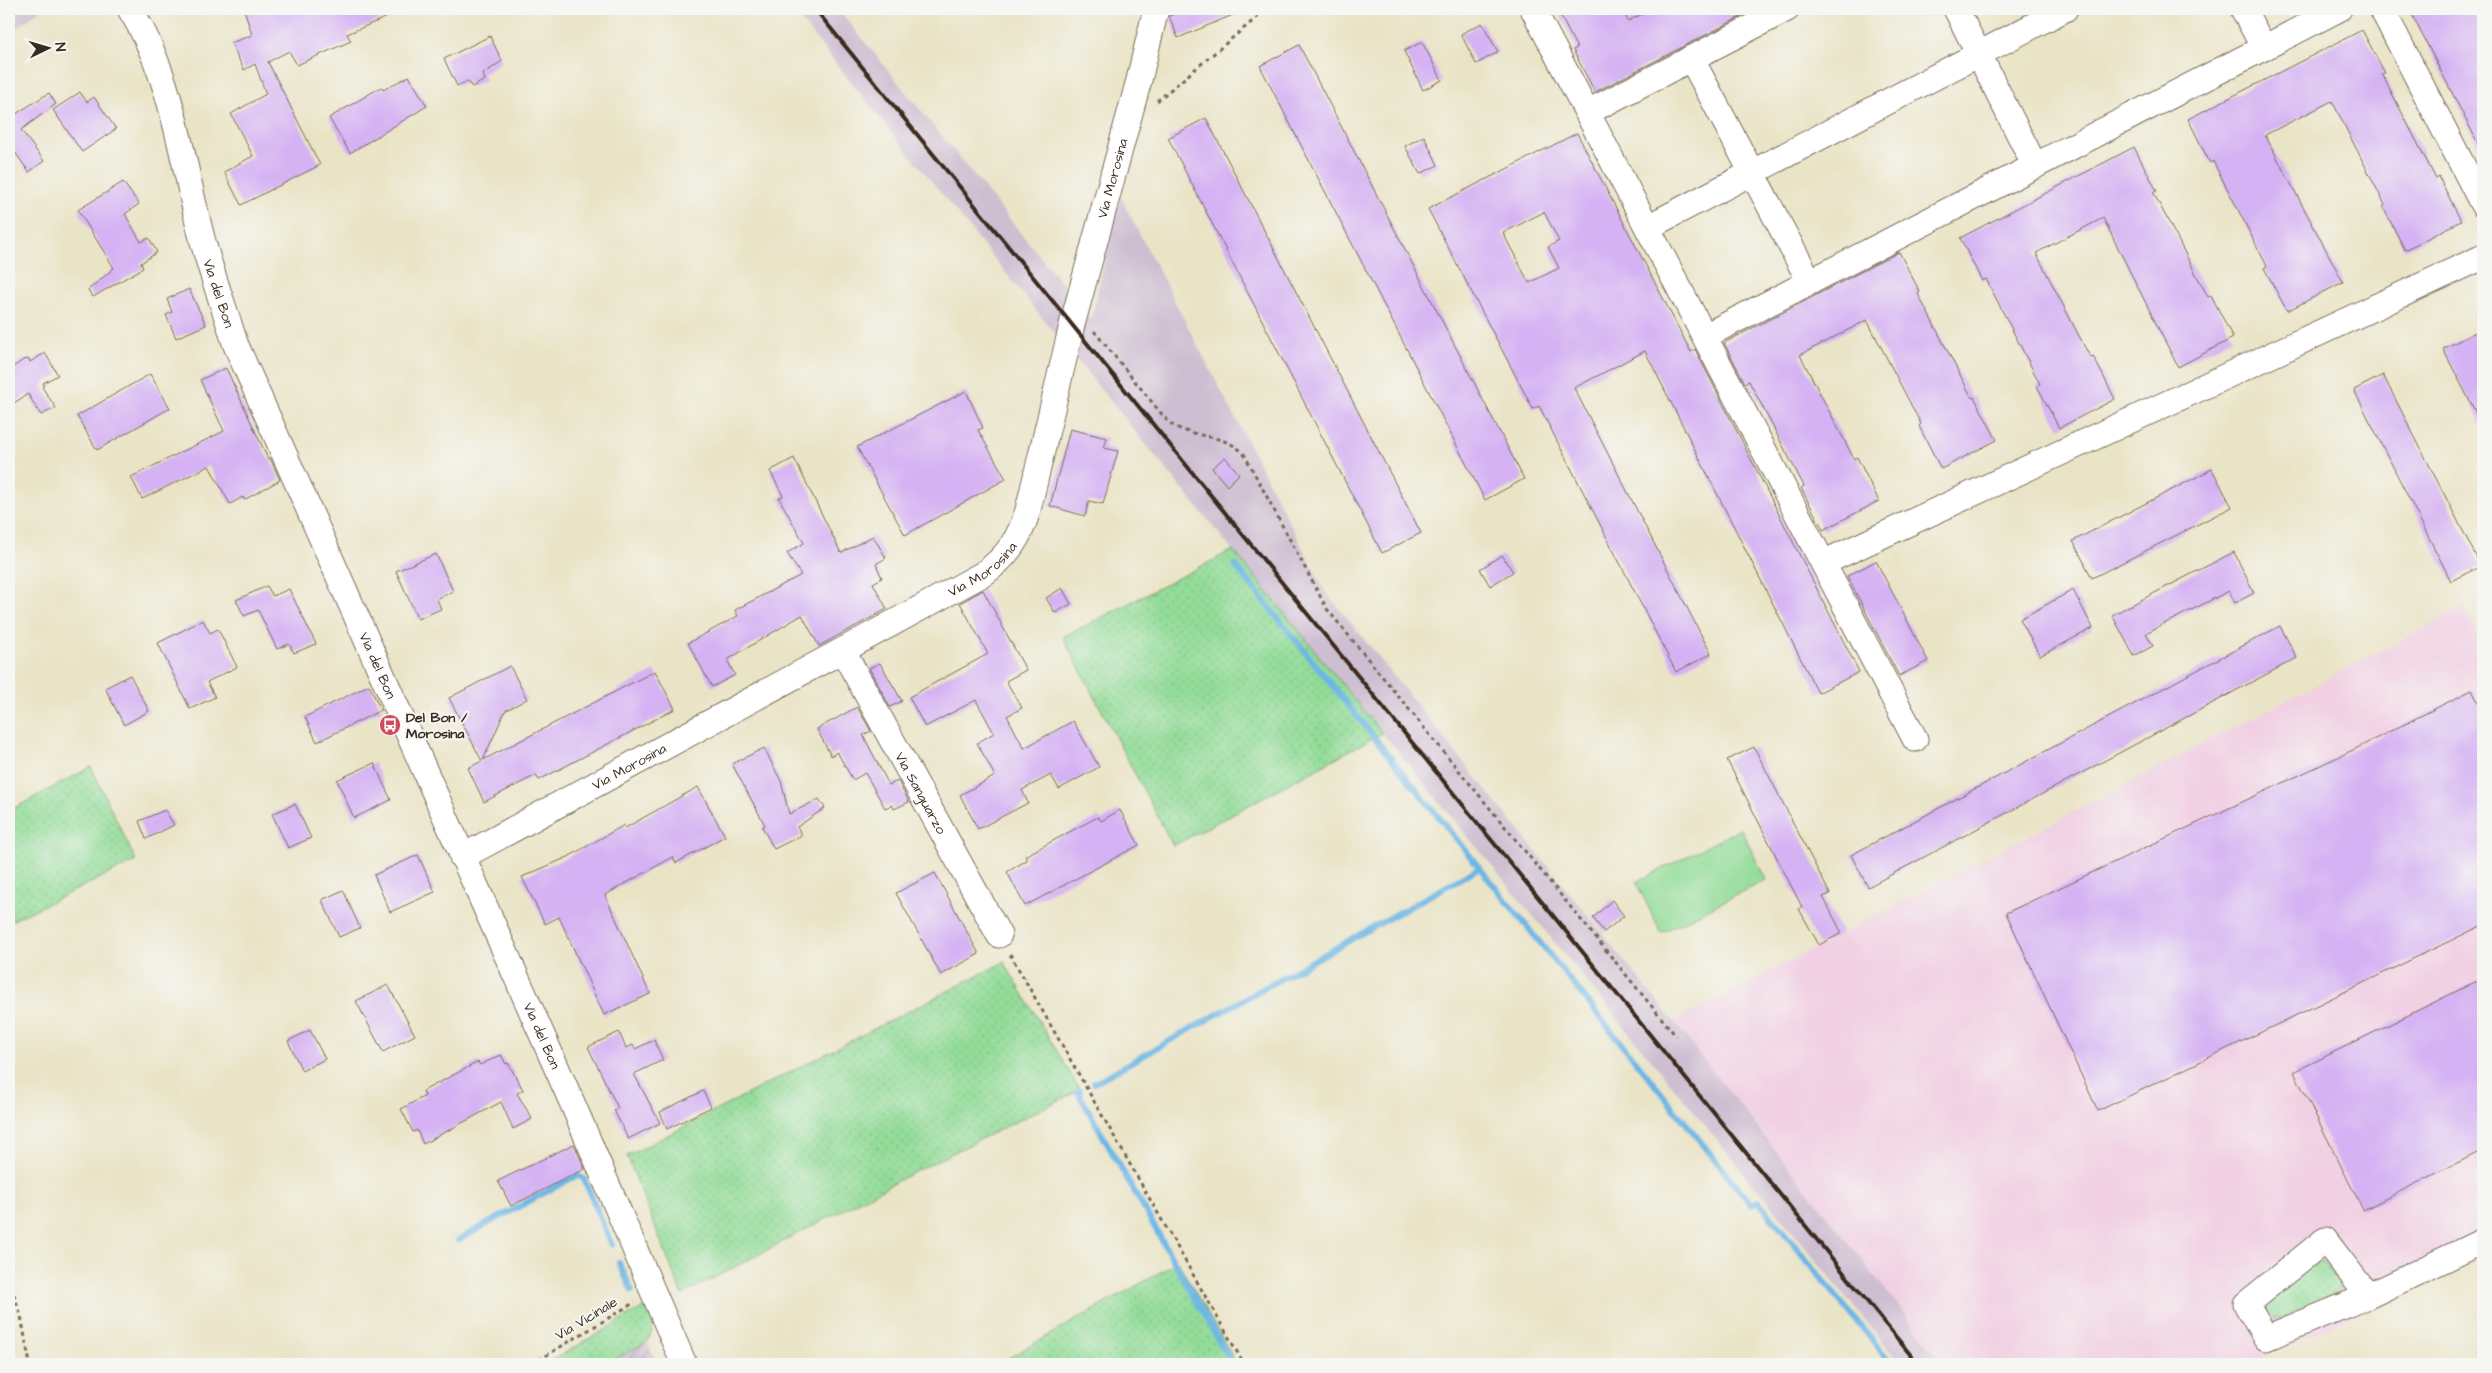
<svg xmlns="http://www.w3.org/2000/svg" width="2492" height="1373" viewBox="0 0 2492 1373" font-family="'Architects Daughter',sans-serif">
  <defs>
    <pattern id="industrial-furrows" width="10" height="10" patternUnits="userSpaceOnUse" patternTransform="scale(1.25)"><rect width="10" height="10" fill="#cebed1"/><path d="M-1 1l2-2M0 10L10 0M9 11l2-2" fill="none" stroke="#b2a3b3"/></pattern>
    <pattern id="grass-dots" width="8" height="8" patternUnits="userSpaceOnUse" patternTransform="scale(1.25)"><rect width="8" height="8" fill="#93dc98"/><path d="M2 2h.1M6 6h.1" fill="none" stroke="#80bd83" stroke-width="1.8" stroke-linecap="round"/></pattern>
  </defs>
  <rect width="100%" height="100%" fill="#f6f6f2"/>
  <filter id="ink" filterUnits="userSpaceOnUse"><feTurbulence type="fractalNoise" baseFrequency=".02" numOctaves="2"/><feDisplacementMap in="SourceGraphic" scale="10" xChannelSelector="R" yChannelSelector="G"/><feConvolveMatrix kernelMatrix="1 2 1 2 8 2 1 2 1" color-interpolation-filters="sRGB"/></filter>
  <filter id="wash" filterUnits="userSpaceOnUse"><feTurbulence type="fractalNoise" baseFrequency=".0096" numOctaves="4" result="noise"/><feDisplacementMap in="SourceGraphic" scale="20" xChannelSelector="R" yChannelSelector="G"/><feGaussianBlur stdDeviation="1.12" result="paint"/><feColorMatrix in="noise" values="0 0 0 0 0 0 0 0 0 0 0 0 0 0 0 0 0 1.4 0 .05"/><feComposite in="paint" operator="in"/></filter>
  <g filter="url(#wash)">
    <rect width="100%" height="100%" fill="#eae4c7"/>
    <!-- built -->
    <path fill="#f1d0e3" d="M2464,607L2483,647V1256L2248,1364H1944L1674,1022Z"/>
    <!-- industrial -->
    <path fill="url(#industrial-furrows)" d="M647,1342L658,1364H606Z"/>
    <!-- railway -->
    <path fill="#cebed1" d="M9,9H41L9,35Z
      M792,9H838L1091,319L1120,196L1325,591L1674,1022L1944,1364H1901L1047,324Z"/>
    <!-- grass -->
    <path fill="url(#grass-dots)" stroke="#67835b" d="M1233,550L1382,733L1173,846L1063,637Z
      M91,767L136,861L9,922V811Z
      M1004,962L1080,1090L918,1170L682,1295L627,1156Z
      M2323,1261L2341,1282L2339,1292L2285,1318L2276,1320L2269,1317L2266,1308L2267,1303L2316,1262Z
      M1178,1262L1237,1364H998Z
      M647,1305L653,1322L652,1332L647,1342L606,1364H546Z"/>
    <!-- green -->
    <path fill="#93dc98" stroke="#67835b" d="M1741,829L1766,880L1661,933L1636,882Z"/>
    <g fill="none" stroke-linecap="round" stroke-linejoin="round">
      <!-- stream -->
      <path stroke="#6db6e5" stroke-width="6" d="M1235,565L1751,1204L1758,1201L1892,1364
        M1094,1083L1479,868
        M1080,1091L1078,1092L1232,1364
        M458,1240L577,1175L584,1179L612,1245
        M619,1263L632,1291"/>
    </g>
    <g id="blocks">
      <!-- building -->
      <path fill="#d5b2f3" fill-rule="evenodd" d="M244,9H406L347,34L351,41L297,65L289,51L268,62L320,165L241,205L224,172L253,156L231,114L266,94L255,64L244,70L231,43L252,35Z
        M1187,9H1247L1178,38L1169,16Z
        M1557,9H1622L1628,21L1653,9H1756L1595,92L1573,50L1577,48Z
        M2409,9H2483V153Z
        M1482,23L1498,52L1476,64L1461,34Z
        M2362,30L2385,73L2382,74L2436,179L2439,177L2461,221L2405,250L2383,207L2385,205L2332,101L2265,135L2343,282L2287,311L2264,268L2267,266L2213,161L2210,163L2188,119Z
        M490,36L502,61L483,74L485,80L472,87L468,81L457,86L444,59Z
        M1422,42L1442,80L1423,90L1404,51Z
        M1299,45L1524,479L1485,500L1260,66Z
        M409,76L427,106L350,153L329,118L381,87L383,90Z
        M80,92L87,102L94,97L116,129L82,152L53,110Z
        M49,93L56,104L21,130L44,161L29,172L9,144V114L11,117Z
        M1206,118L1421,533L1382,553L1168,138Z
        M1577,133L1691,352L1695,349L1719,396L1859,672L1818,693L1645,351L1574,388L1711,654L1676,672L1539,406L1533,409L1428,209ZM1544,212L1559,241L1548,247L1559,268L1529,283L1503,233Z
        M1424,136L1438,165L1420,174L1405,146Z
        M2134,147L2157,191L2153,192L2208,297L2211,295L2233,338L2178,367L2103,218L2036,253L2090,357L2093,356L2115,399L2059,428L2037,386L2040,384L1986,279L1982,281L1960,238Z
        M123,182L139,204L125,214L141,242L149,238L157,252L141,263L143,268L93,297L88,290L114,268L78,210Z
        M1899,252L1920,292L1918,294L1972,398L1974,397L1997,440L1941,469L1919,426L1921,424L1867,320L1800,355L1854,459L1857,457L1879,501L1823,530L1801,488L1804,486L1749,381L1745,383L1724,343Z
        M189,289L206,325L176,338L166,315L172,312L167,299Z
        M2483,328V427L2443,349Z
        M45,353L58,375L43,383L44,385L42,387L56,408L41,415L28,394L14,403L9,394V370L23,360L29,359L30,362Z
        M226,368L268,459L270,458L280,480L244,500L243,497L230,504L209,466L142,499L131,477L224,431L200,380Z
        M150,374L170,408L97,450L77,416Z
        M2383,375L2481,566L2451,581L2354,390Z
        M966,391L983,428L978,430L1006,479L905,535L857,447Z
        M1070,429L1107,438L1104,448L1118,451L1103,504L1089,501L1085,516L1050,506Z
        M1225,457L1239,474L1227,486L1212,468Z
        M794,458L841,553L873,536L886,558L876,564L882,578L873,583L887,609L819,646L802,615L727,660L735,675L712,687L688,643L738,616L735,610L801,575L787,553L804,543L779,498L783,496L770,471Z
        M2212,469L2232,507L2092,578L2073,541Z
        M2234,552L2254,593L2235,603L2229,591L2146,633L2153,646L2134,656L2112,615Z
        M436,554L453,591L437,599L441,609L418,619L396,571Z
        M1502,555L1513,572L1490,586L1480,569Z
        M1876,561L1928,661L1899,676L1847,576Z
        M267,586L273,596L289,589L316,644L294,653L289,644L277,649L258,610L244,616L236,600Z
        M1062,588L1071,604L1055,613L1046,598Z
        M983,590L1026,670L1006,681L1022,708L1007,716L1024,748L1073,721L1099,767L1059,789L1051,775L1022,790L1028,803L978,829L960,795L995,776L977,743L994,733L976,700L925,727L909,697L988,654L960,603Z
        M2073,590L2093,628L2040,656L2020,619Z
        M203,620L210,633L218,629L237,667L207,682L215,697L190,709L158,643Z
        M2280,626L2297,658L1868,887L1851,855Z
        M880,663L902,701L890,707L869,668Z
        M510,666L527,699L505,711L483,760L655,671L675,709L539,780L536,775L484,802L468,768L482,761L449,698Z
        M130,675L149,711L124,725L105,688Z
        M369,685L381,710L317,742L305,717Z
        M2472,690L2483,712V925L2098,1111L2006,913L2355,749Z
        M857,707L871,731L863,735L889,785L898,781L909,802L894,809L892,805L885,808L865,773L853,780L837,752L831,756L817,729Z
        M1754,747L1830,894L1823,897L1842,933L1819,945L1799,909L1802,907L1727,760Z
        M764,748L781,781L789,814L819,799L825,808L797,827L802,835L774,849L762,827L765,825L732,764Z
        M374,763L391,800L354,818L337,780Z
        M698,787L725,836L676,863L673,857L605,895L650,994L604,1015L559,917L545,924L522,877L568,857L624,825L625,828Z
        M295,804L311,838L288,848L272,814Z
        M165,810L174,825L146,839L139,821Z
        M1120,810L1139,845L1025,906L1007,872L1027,860L1025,856L1073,830L1098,817L1101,821Z
        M418,855L435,892L390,912L374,875Z
        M935,873L979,954L941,975L896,893Z
        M343,890L360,928L339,937L322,900Z
        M1612,900L1624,916L1604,932L1593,918Z
        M2483,978V1150L2363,1210L2294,1072Z
        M388,985L415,1035L383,1052L356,1001Z
        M310,1030L325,1059L302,1071L288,1041Z
        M619,1032L626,1048L633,1045L635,1049L654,1040L663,1060L634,1074L660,1123L628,1139L614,1110L618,1108L588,1047Z
        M501,1055L506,1064L508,1063L523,1090L517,1093L532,1119L513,1129L501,1102L423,1144L417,1130L413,1132L401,1109L425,1096L423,1091L478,1062L480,1065Z
        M703,1091L711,1107L667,1129L660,1112Z
        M574,1144L585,1169L511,1206L498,1181Z"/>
    </g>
  </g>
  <g filter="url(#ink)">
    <use href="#blocks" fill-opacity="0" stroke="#786b59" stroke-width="1"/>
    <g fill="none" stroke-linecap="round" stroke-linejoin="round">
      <!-- minor casing -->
      <g stroke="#786b59" stroke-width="27">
        <g id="minor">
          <path id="s1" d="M130,9C172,76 181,155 200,230C209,268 224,306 235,343L574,1107L684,1364"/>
          <path d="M1533,9L1915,739"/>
          <path d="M1956,9L2035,166"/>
          <path d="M2243,9L2264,48"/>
          <path d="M2382,9L2483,205"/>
          <path d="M1691,58L1810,282"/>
          <path d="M1588,112L1787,9"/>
          <path d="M1648,227L2065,9"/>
          <path d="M1705,336L2339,9"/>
          <path d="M1823,563L2483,257"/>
          <path id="s2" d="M843,651L999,935"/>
          <path id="s3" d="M462,857L983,574C1007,557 1020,538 1028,510L1072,325L1139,80L1156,9"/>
          <path d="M2368,1296L2325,1240L2246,1304L2266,1338L2368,1296L2483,1241"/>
        </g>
      </g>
      <!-- path -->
      <path stroke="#786b59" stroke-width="3" stroke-dasharray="4 4" stroke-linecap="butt" d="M1157,101L1267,9
        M1094,331L1169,423C1192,439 1226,433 1244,454L1327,609L1676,1036
        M1010,954L1244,1364
        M9,1279L21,1316L30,1364
        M532,1364L635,1302"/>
      <!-- minor -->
      <use href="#minor" stroke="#fff" stroke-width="25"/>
      <!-- rail -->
      <path stroke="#3b2a1e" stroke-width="4" d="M815,9L1918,1364"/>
    </g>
  </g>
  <!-- icons -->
  <defs>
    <g id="bus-disc" transform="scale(1.125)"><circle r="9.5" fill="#d1495b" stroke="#f6f6f2"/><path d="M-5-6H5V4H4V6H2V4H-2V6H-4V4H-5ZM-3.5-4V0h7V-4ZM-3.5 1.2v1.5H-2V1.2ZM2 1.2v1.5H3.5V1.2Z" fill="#fff"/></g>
  </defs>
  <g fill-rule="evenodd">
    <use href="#bus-disc" x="390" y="725"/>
  </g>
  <g text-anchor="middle" stroke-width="4" stroke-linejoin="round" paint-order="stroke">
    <!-- street labels -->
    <g font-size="14" fill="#3b2a1e" stroke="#f6f6f2">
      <text dy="5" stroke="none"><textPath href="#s3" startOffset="1015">Via Morosina</textPath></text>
      <text dy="5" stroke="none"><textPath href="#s1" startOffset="299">Via del Bon</textPath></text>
      <text dy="5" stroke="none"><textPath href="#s3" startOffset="595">Via Morosina</textPath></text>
      <text dy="5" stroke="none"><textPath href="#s1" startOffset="704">Via del Bon</textPath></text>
      <text dy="5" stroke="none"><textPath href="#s3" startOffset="190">Via Morosina</textPath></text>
      <text dy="5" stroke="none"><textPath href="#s2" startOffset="162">Via Sanguarzo</textPath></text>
      <text dy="5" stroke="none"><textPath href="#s1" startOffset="1109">Via del Bon</textPath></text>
      <text transform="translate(586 1318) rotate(-31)" y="5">Via Vicinale</text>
    </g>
    <!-- poi labels -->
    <g font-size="14" font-weight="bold" fill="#3b2a1e" stroke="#f6f6f2" text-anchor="start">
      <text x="406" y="722">Del Bon /<tspan x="406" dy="16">Morosina</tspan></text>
    </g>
  </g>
  <!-- margin -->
  <rect width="2492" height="1373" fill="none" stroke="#f6f6f2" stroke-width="30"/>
  <!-- north arrow -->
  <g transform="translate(48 48) rotate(85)" stroke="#f6f6f2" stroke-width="4" paint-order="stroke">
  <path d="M0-4L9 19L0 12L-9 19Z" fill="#3b2a1e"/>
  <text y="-8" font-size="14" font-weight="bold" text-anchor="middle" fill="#3b2a1e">N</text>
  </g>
</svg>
